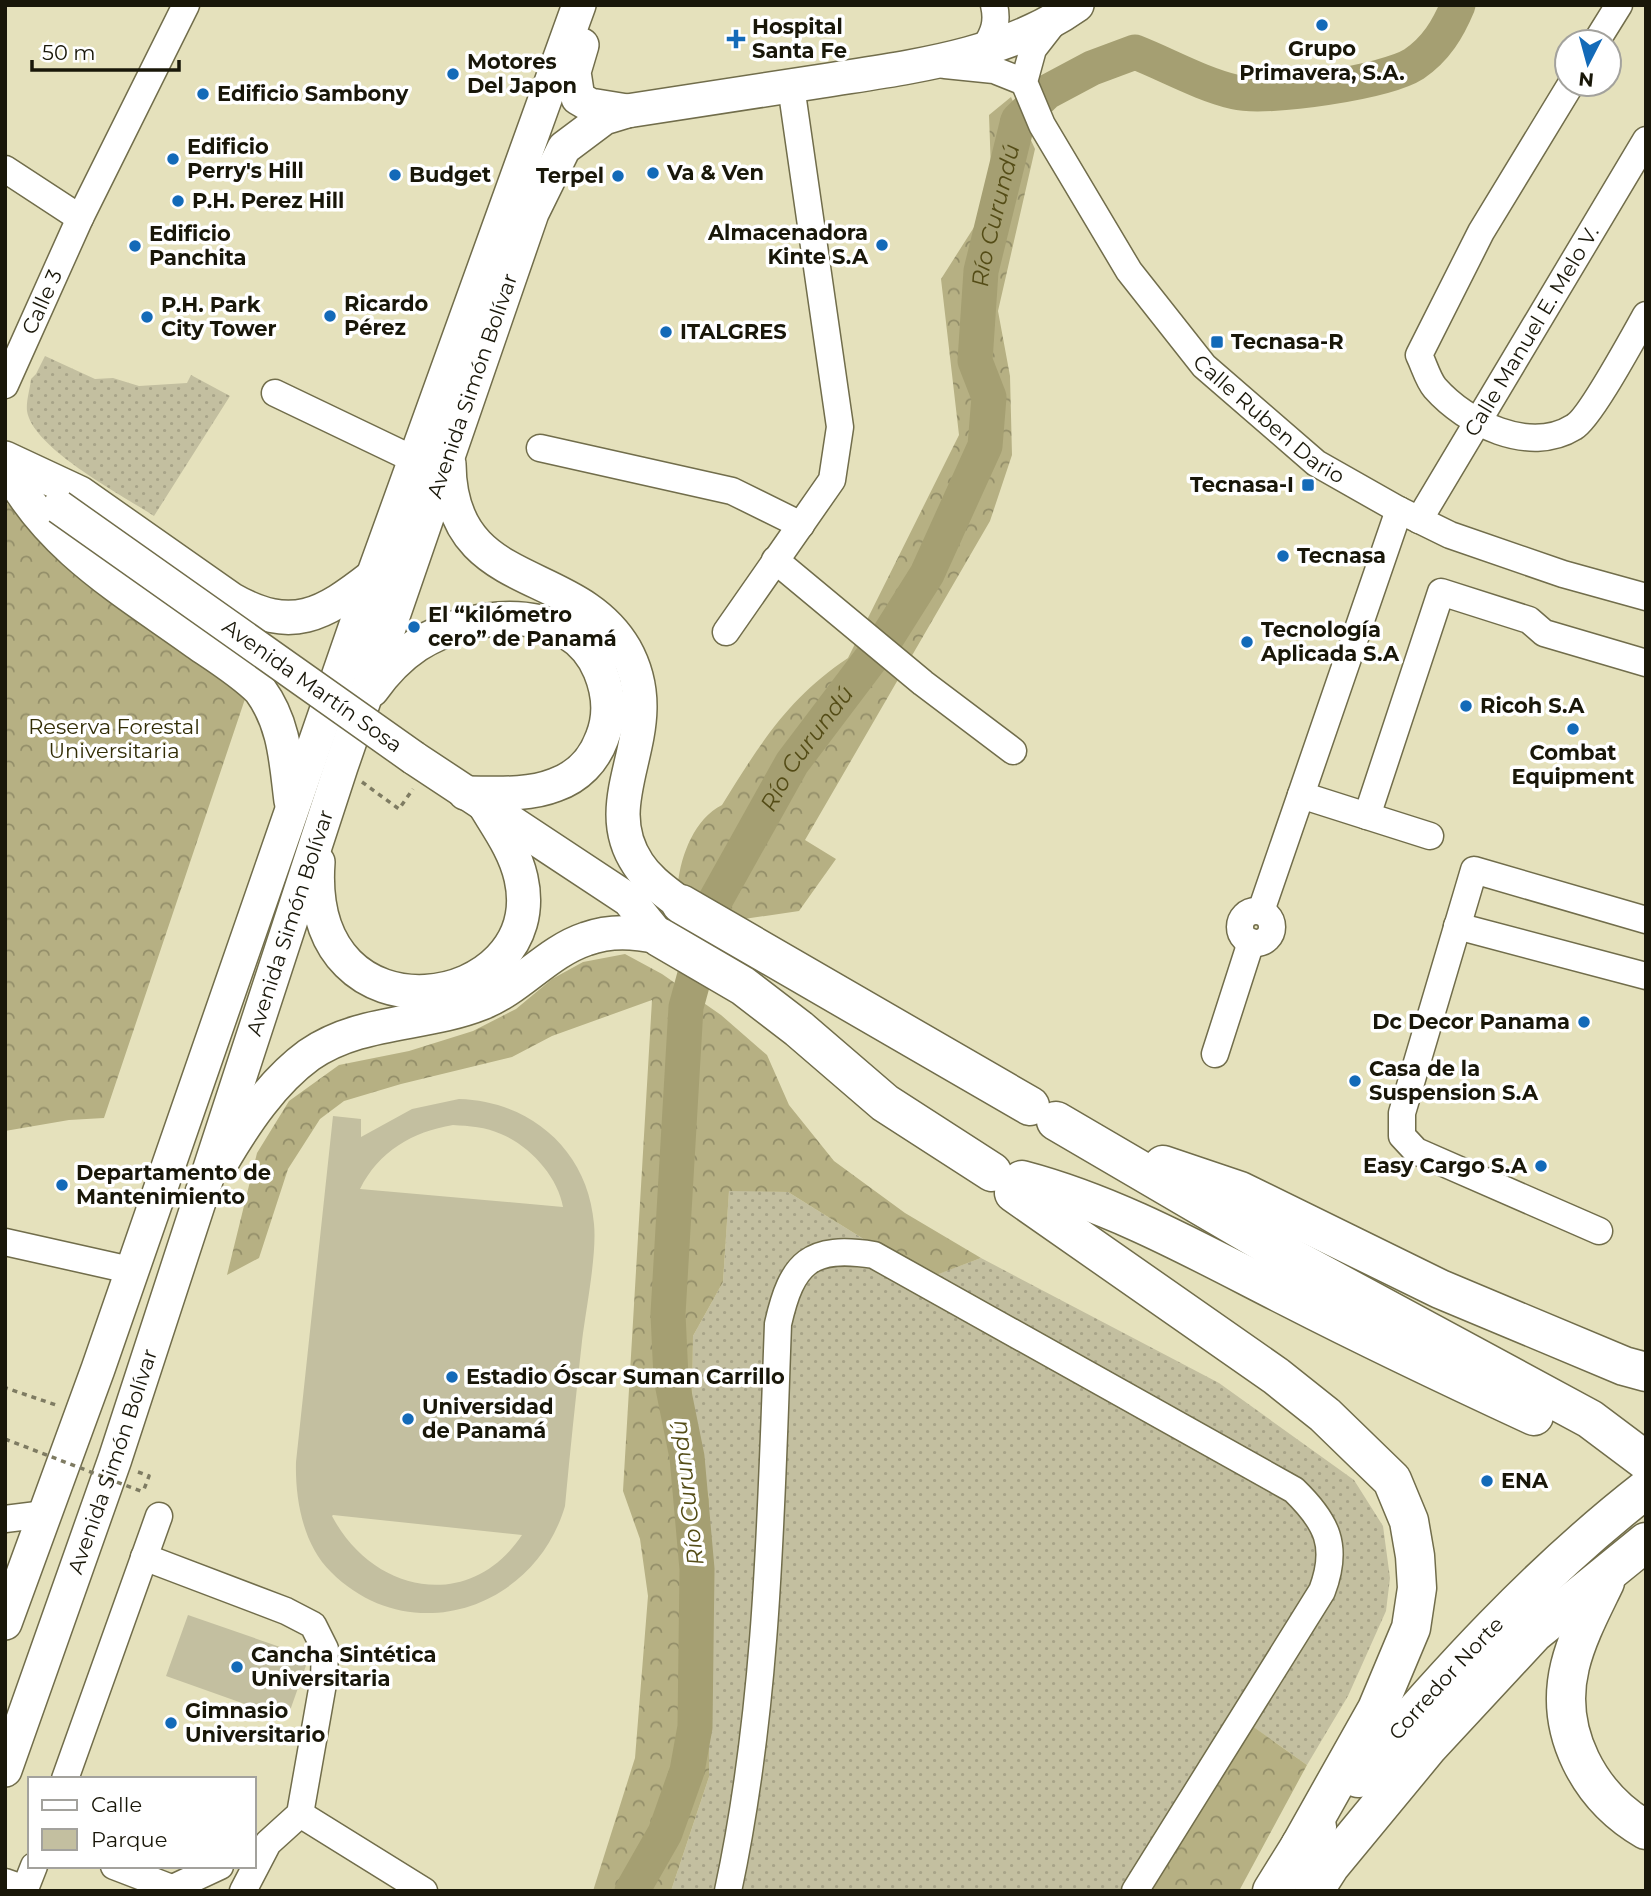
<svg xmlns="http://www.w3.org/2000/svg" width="1651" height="1896" viewBox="0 0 1651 1896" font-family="Montserrat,sans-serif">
  <defs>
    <pattern id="grass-dots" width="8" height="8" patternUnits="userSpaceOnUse" patternTransform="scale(1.75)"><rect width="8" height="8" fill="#c3bfa0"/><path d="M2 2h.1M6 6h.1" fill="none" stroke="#a7a388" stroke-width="1.8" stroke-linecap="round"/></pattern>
    <pattern id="forest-crowns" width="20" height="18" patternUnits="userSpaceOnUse" patternTransform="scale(1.75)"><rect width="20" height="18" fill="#b6b083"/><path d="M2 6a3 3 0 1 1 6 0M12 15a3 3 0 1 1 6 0" fill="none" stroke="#938e69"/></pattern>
  </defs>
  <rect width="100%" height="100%" fill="#e5e1bc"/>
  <!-- grass -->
  <path fill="url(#grass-dots)" d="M45,356L95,379L113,378L139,386L187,383L191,375L230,396L154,516C124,496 33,449 27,411C26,401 30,389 31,379L36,374Z
    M729,1190L788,1192L878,1248L935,1275L981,1258L1219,1383L1354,1480L1383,1526L1390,1578L1386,1611L1348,1696L1307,1765L1242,1719L1135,1891H671L709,1777V1499L692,1410L693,1336L723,1282Z"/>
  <!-- forest -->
  <path fill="url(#forest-crowns)" d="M1011,97L1035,149L998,311L1010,376L1012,455L990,521L805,840L836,859L799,911L744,919L678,883C681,855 695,818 722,805C760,744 788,698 848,658L959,435L941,279L992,199L989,115Z
    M5,501L76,576L246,696L104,1118L69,1120L5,1131Z
    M625,954L662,974L721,1015L767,1055L789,1105L834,1161L905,1213L981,1258L936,1275L878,1248L788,1192L729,1191L723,1282L693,1336L692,1410L709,1499V1777L671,1891H593L635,1758L648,1596L640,1539L623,1491L652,1000L552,1036L512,1057L401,1084L344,1101L320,1119L288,1169L259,1258L227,1275L257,1153L289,1101L339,1065L409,1051L473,1031L516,1009L552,979L583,962Z
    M1241,1718L1307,1765L1239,1891H1135Z"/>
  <!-- park -->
  <path fill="#c3bfa0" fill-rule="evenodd" d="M459,1099C530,1101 588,1150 594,1224C597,1254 586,1309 582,1341C576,1396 570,1451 565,1506C535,1609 410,1651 331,1572C303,1545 295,1499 296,1462L333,1116L361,1119V1137L412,1109ZM453,1125C469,1126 486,1127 501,1134C530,1146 558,1177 563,1207L360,1189C379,1151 412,1132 453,1125ZM332,1516L333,1515L522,1535C470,1613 373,1594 332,1516Z
    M188,1615L309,1657L287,1719L166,1676Z"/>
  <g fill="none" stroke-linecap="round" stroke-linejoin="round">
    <!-- river -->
    <path stroke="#a59f72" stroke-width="35" id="s1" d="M632,1891L665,1833L687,1771L695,1727L697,1569L687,1457L671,1378L668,1314L686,1007L715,901L792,763L888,636L927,574L985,446L989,397L975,361L981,271L1018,120L1047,92L1092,68L1135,52C1168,65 1201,84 1235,92C1267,100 1386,82 1414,64C1436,49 1448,29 1458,5"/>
    <!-- minor casing -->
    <g stroke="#716d4b" stroke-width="29">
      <g id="minor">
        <path id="s2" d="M1054,22L1033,49L1024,82L1042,125L1129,271L1204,366L1316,463L1399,510L1450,535L1563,574L1646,597"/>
        <path d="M1596,42L1619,5"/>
        <path d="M985,47C994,33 998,22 994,5"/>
        <path d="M945,65L994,70L1024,82"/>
        <path d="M1571,84L1481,232L1419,355C1424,365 1428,380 1435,388C1466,423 1529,455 1574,427C1590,418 1634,336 1646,315"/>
        <path d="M5,169L80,218"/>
        <path id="s3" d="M5,385L80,218L186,5"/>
        <path d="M275,393L415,460"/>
        <path d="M540,448L732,491L801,525"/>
        <path id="s4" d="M1419,520L1646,140"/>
        <path d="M775,560L923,683L1013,751"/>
        <path d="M726,632L832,480L840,427L791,86"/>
        <path d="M1301,795L1367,816L1441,592L1529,620L1544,633L1646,663"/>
        <path d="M1367,816L1430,836"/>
        <path d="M1261,911L1399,510"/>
        <circle cx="1256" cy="927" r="16"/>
        <path d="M1457,926L1646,976"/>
        <path d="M1215,1054L1251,942"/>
        <path d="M1599,1231L1416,1151L1402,1136V1113L1474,870L1646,920"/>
        <path d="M5,1242L130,1270"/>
        <path d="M5,1519L45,1514"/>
        <path d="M144,1557L286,1611L313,1625L325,1649L324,1678L300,1814L268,1843L243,1891"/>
        <path d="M65,1779L159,1516"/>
        <path d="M300,1814L424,1891"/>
        <path d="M114,1866L179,1891"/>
        <path d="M5,1882L25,1889L34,1866"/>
        <path d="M173,1888L220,1866"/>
        <path d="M728,1891C768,1705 771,1513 778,1324C792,1262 810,1245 874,1255L1294,1490C1327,1522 1339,1546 1322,1591L1135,1891"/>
      </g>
    </g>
    <!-- major casing -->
    <g stroke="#716d4b" stroke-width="36">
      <g id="major">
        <path d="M582,45L574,72L578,98L590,105L627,111"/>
        <path d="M5,458L80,493L231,599C292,634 323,615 373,576"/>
        <path d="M5,463C46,547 127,592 200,645C221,659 243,673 260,690C285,724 286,762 291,801"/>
        <path d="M449,464C450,594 575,563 625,649C671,731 592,796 638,864C649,881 666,892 681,904"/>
        <path d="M372,690C384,673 399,657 417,645C471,611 570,600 600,671C609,693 611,716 602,738C594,760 578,777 555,785C527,796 494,793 465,793"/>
        <path d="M414,758L629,900L659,937"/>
        <path d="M318,862C304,1052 551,1012 521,878C515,851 499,829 485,806"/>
        <path d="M222,1162C245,1123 272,1082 309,1055C361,1019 425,1026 482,1003C520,988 547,952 586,939C611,930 634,932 659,937"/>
        <path d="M5,1623L98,1369L373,576L579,5"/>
        <path id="s5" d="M5,1770L115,1459L341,767L532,213L564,148L604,118L627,111C692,101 757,91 822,81C909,67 1004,57 1077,5"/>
      </g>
    </g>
    <!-- highway casing -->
    <g stroke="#716d4b" stroke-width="41">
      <g id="highway">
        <path d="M681,904L1030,1106"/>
        <path d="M659,937L743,986L799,1029L885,1103L992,1172"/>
        <path d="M1056,1121L1268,1245L1590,1419L1646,1461"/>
        <path d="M1163,1165L1240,1191L1440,1289L1624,1366L1646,1372"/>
        <path d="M1022,1180C1117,1205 1203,1254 1290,1298C1370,1339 1452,1378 1534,1416"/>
        <path d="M1014,1193L1276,1376L1325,1415L1392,1480L1409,1521L1415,1556L1417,1588L1411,1628L1377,1709L1300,1846"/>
        <path d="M1605,1582C1592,1609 1577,1637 1570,1666C1554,1732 1589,1797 1646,1830"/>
        <path id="s6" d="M1358,1778C1446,1674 1538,1573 1646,1489"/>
        <path d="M1272,1891L1300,1846L1317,1827"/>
        <path d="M1314,1891L1330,1866L1429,1746L1534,1633L1646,1542"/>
      </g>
    </g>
    <!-- path -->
    <path stroke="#7e7b62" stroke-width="3.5" stroke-dasharray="5 5" stroke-linecap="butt" d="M362,782L399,809L413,789
      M5,1391L6,1388L56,1405
      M138,1472L149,1476L143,1492"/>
    <!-- minor -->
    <use href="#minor" stroke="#fff" stroke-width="26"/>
    <!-- major -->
    <use href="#major" stroke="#fff" stroke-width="33"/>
    <!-- highway -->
    <use href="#highway" stroke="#fff" stroke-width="38"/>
    <!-- major-bridge casing -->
    <g stroke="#716d4b" stroke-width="36" stroke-linecap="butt">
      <g id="major-bridge">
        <path id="s7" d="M59,507L414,758"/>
      </g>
    </g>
    <!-- path-bridge -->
    <path stroke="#7e7b62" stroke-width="3.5" stroke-dasharray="5 5" stroke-linecap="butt" d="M5,1439L143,1492"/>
    <!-- major-bridge -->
    <use href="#major-bridge" stroke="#fff" stroke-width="33"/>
  </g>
  <!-- markers -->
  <g fill="#136ab8" stroke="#fff" stroke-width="2.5">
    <circle cx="1322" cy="25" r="7"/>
    <path d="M732.5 28.5h7v7h7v7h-7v7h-7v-7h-7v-7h7z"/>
    <circle cx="453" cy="74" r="7"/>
    <circle cx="203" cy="94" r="7"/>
    <circle cx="173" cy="159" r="7"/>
    <circle cx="653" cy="173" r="7"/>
    <circle cx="395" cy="175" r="7"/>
    <circle cx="618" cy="176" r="7"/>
    <circle cx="178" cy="201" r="7"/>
    <circle cx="882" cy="245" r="7"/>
    <circle cx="135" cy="246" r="7"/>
    <circle cx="330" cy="316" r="7"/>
    <circle cx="147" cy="317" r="7"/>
    <circle cx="666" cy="332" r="7"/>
    <rect x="1210" y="335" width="14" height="14" rx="3.5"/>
    <rect x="1301" y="478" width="14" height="14" rx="3.5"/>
    <circle cx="1283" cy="556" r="7"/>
    <circle cx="414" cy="627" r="7"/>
    <circle cx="1247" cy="642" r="7"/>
    <circle cx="1466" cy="706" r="7"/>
    <circle cx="1573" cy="729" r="7"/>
    <circle cx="1584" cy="1022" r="7"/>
    <circle cx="1355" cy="1081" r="7"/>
    <circle cx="1541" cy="1166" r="7"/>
    <circle cx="62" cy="1185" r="7"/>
    <circle cx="452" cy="1377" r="7"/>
    <circle cx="408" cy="1419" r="7"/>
    <circle cx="1487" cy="1481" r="7"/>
    <circle cx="237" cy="1667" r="7"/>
    <circle cx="171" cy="1723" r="7"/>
  </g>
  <g text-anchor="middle" stroke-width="7" stroke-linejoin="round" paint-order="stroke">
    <!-- poi labels -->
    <g font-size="21" font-weight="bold" fill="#191709" stroke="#fff" text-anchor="start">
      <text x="752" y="34">Hospital<tspan x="752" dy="24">Santa Fe</tspan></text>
      <text x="1322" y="56" text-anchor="middle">Grupo<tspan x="1322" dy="24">Primavera, S.A.</tspan></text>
      <text x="467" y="69">Motores<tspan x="467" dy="24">Del Japon</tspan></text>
      <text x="217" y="101">Edificio Sambony</text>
      <text x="187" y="154">Edificio<tspan x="187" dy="24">Perry's Hill</tspan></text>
      <text x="667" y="180">Va &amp; Ven</text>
      <text x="409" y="182">Budget</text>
      <text x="604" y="183" text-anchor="end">Terpel</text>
      <text x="192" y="208">P.H. Perez Hill</text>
      <text x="868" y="240" text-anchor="end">Almacenadora<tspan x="868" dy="24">Kinte S.A</tspan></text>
      <text x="149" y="241">Edificio<tspan x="149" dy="24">Panchita</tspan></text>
      <text x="344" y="311">Ricardo<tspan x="344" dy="24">Pérez</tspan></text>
      <text x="161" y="312">P.H. Park<tspan x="161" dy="24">City Tower</tspan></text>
      <text x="680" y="339">ITALGRES</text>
      <text x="1231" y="349">Tecnasa-R</text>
      <text x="1294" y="492" text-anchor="end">Tecnasa-I</text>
      <text x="1297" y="563">Tecnasa</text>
      <text x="428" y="622">El “kilómetro<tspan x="428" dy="24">cero” de Panamá</tspan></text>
      <text x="1261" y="637">Tecnología<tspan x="1261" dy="24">Aplicada S.A</tspan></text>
      <text x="1480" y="713">Ricoh S.A</text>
      <text x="1573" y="760" text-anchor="middle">Combat<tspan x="1573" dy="24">Equipment</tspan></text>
      <text x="1570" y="1029" text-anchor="end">Dc Decor Panama</text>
      <text x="1369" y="1076">Casa de la<tspan x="1369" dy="24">Suspension S.A</tspan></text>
      <text x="1527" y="1173" text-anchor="end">Easy Cargo S.A</text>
      <text x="76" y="1180">Departamento de<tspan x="76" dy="24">Mantenimiento</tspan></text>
      <text x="466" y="1384">Estadio Óscar Suman Carrillo</text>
      <text x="422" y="1414">Universidad<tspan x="422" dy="24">de Panamá</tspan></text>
      <text x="1501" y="1488">ENA</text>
      <text x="251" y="1662">Cancha Sintética<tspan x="251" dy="24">Universitaria</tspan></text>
      <text x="185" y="1718">Gimnasio<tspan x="185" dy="24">Universitario</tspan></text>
    </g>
    <!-- street labels -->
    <g font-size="21" fill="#191709" stroke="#fff">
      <text dy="7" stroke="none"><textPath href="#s3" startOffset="91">Calle 3</textPath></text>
      <text dy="7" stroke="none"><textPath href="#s4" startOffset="220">Calle Manuel E. Melo V.</textPath></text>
      <text dy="7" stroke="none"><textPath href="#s5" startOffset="1461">Avenida Simón Bolívar</textPath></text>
      <text dy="7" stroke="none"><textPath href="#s2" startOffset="490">Calle Ruben Dario</textPath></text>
      <text dy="7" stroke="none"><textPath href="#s7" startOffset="310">Avenida Martín Sosa</textPath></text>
      <text dy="7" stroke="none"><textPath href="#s5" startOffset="894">Avenida Simón Bolívar</textPath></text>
      <text dy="7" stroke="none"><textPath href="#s5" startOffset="327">Avenida Simón Bolívar</textPath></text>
      <text dy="7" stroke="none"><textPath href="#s6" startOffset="133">Corredor Norte</textPath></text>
    </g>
    <!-- park labels -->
    <g font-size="21" fill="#322d06" stroke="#fff">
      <text x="114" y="734">Reserva Forestal<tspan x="114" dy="24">Universitaria</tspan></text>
    </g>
    <!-- water labels -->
    <g font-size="23" font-style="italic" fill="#544c16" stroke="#fff">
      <text dy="8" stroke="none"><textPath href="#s1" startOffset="1776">Río Curundú</textPath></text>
      <text dy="8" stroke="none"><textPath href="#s1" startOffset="1188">Río Curundú</textPath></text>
      <text transform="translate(687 1493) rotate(-97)" y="8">Río Curundú</text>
    </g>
  </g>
  <!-- border -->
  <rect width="1651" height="1896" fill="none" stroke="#191709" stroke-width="14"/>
  <!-- legend -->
  <rect x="28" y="1777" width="228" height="91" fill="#ffffff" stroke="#a3a29d" stroke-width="2"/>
  <rect x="42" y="1800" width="35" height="10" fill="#ffffff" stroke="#a3a29d" stroke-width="2"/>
  <text x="91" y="1812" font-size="21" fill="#191709">Calle</text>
  <rect x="42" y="1829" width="35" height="21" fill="#c3bfa0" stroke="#a3a29d" stroke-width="2"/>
  <text x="91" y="1847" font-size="21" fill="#191709">Parque</text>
  <!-- north arrow -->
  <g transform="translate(1588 63) rotate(186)"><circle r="33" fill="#ffffff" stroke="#a3a29d" stroke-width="2"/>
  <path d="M0-5L12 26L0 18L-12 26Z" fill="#136ab8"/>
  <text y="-10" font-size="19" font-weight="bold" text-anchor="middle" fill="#191709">N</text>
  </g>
  <!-- scale -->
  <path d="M32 60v10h147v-10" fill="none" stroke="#191709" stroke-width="3.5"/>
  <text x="42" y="60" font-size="21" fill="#191709" stroke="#ffffff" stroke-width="5" paint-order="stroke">50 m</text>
</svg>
